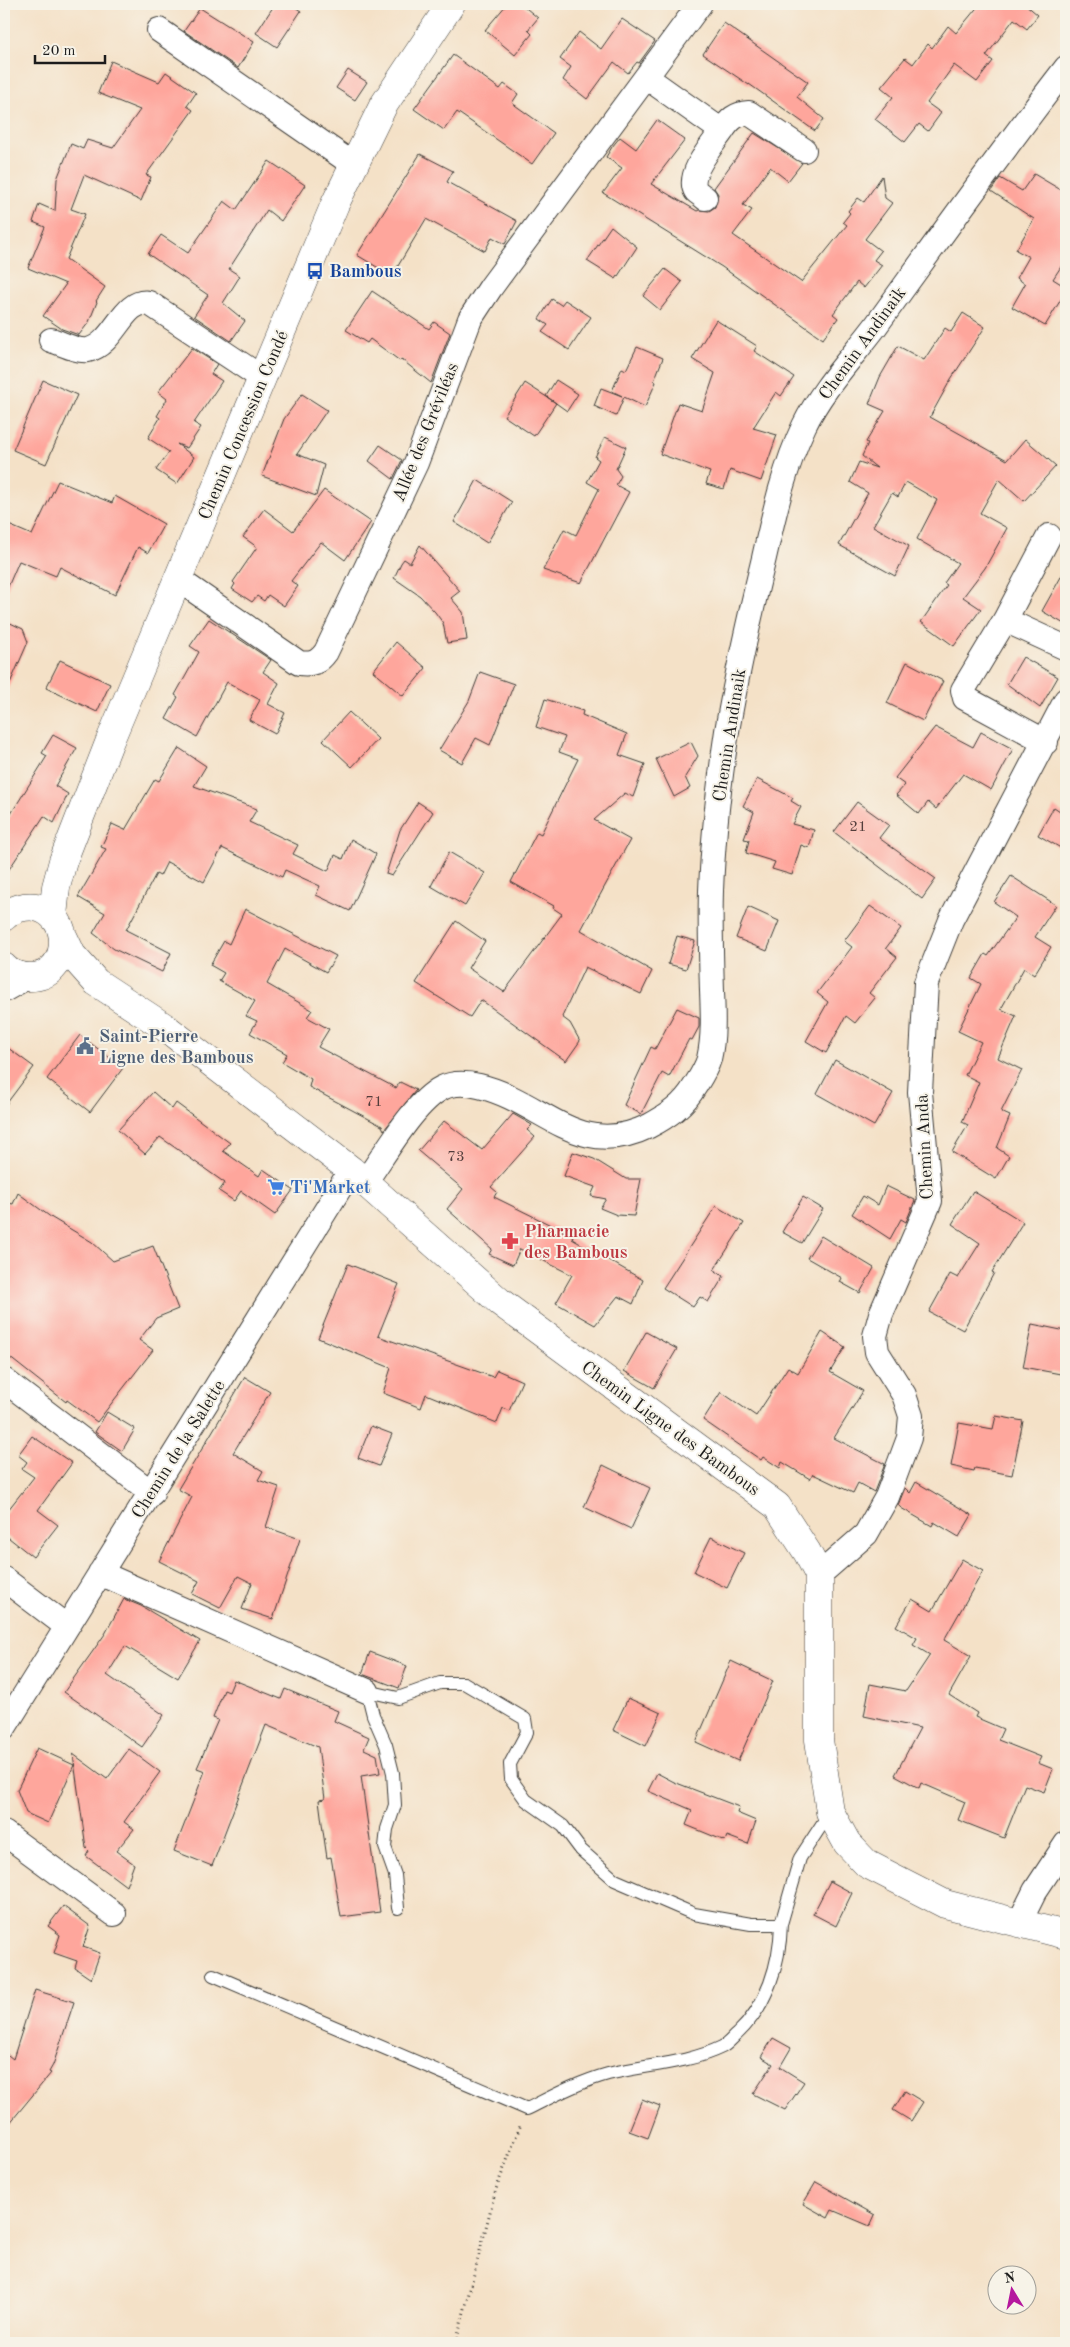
<svg xmlns="http://www.w3.org/2000/svg" width="1070" height="2347" viewBox="0 0 1070 2347" font-family="'Old Standard TT',serif">
  <rect width="100%" height="100%" fill="#f7f3e8"/>
  <filter id="ink" filterUnits="userSpaceOnUse"><feTurbulence type="fractalNoise" baseFrequency=".02" numOctaves="2"/><feDisplacementMap in="SourceGraphic" scale="10" xChannelSelector="R" yChannelSelector="G"/><feConvolveMatrix kernelMatrix="1 2 1 2 8 2 1 2 1" color-interpolation-filters="sRGB"/></filter>
  <filter id="wash" filterUnits="userSpaceOnUse"><feTurbulence type="fractalNoise" baseFrequency=".0096" numOctaves="4" result="noise"/><feDisplacementMap in="SourceGraphic" scale="20" xChannelSelector="R" yChannelSelector="G"/><feGaussianBlur stdDeviation="1.12" result="paint"/><feColorMatrix in="noise" values="0 0 0 0 0 0 0 0 0 0 0 0 0 0 0 0 0 1.4 0 .05"/><feComposite in="paint" operator="in"/></filter>
  <g filter="url(#wash)">
    <rect width="100%" height="100%" fill="#f4e1c7"/>
    <g id="blocks">
      <!-- building -->
      <path fill="#fea69c" d="M275,4H290L301,11L277,47L256,33Z
        M507,4H521L538,18L528,30L532,34L515,55L485,30Z
        M980,4H1025L1038,15L1027,29L1014,19L986,56L993,61L977,82L954,65L927,103L941,113L928,131L919,124L905,142L875,119L893,97L881,87L905,58L913,64L928,44L932,48L948,26L956,33Z
        M200,8L254,42L238,68L184,31Z
        M622,19L655,41L639,63L637,62L628,73L614,62L587,99L563,80L571,67L560,59L579,32L601,49Z
        M724,23L808,82L797,97L824,119L815,131L749,84V85L703,54Z
        M453,55L500,89L504,84L518,94L512,103L554,133L532,164L457,112L444,130L414,109Z
        M111,61L159,82L166,72L196,93L187,106L193,110L146,175L151,177L141,201L84,175L71,209L85,214L66,259L105,287L96,301L97,302L89,322L79,335L62,329L43,316L66,284L28,268L45,227L33,222L39,204L55,211L57,179L71,144L83,149L87,140L113,148L140,110L98,93Z
        M348,70L367,82L355,100L336,88Z
        M657,120L685,140L651,184L697,211L699,210L709,211L715,207L718,194L714,188L754,133L802,163L788,181L770,167L743,205L752,210L733,235L801,282L847,225L843,222L850,213L848,211L858,198L864,202L882,176L885,198L892,203L865,239L881,251L874,260L882,265L864,288L857,282L833,314L838,318L823,339L722,267L603,193L622,168L606,157L612,147L620,137L636,149Z
        M420,154L453,171L447,182L517,221L505,244L492,237L485,251L426,219L392,276L357,255Z
        M269,161L305,185L281,221L267,210L229,269L240,276L223,303L245,321L231,341L194,316L208,295L148,254L161,235L188,253L224,201L236,210Z
        M1034,174L1066,193V259L1053,279L1066,287V291L1045,326L1012,307L1025,284L1017,278L1029,257L1016,250L1034,219L991,191L1000,178L1022,191Z
        M611,226L637,247L616,279L587,261Z
        M665,269L682,282L660,310L643,296Z
        M372,291L429,329L434,322L450,333L431,383L401,359L400,361L370,339L367,343L346,330Z
        M552,299L561,305L565,300L591,317L569,350L542,332L548,325L539,319Z
        M963,313L985,327L951,379L930,417L1007,460L1025,439L1056,466L1024,501L999,479L980,513L1007,528L985,568L963,597L981,609L954,646L921,622L947,585L944,583L958,563L917,539L937,500L906,482L898,497L892,493L873,526L909,546L895,576L839,545L868,493L850,482L859,462L877,468L862,456L868,443L866,442L885,411L869,404L880,377L898,346L924,360L945,328L951,332Z
        M716,320L757,346L754,351L794,377L781,396L776,392L753,428L777,435L761,481L730,470L724,489L706,484L710,472L660,454L678,403L702,411L715,373L692,359Z
        M637,347L663,358L654,381L656,382L645,407L624,397L616,416L594,406L601,388L622,396L612,391L622,368L626,370Z
        M192,348L217,364L211,374L222,381L194,423L201,427L187,448L177,444L194,457L177,484L156,470L169,452L148,438L160,418L157,416L167,399L158,392Z
        M43,380L77,395L46,464L13,450Z
        M556,380L578,394L567,411L546,396Z
        M525,383L556,403L534,436L504,416Z
        M302,394L327,410L297,454L324,465L316,496L262,476L284,419Z
        M605,437L626,447L616,469L621,476L616,485L629,492L581,583L543,570L564,529L576,535L599,489L587,482L599,460L595,457Z
        M380,445L402,460L393,479L369,461Z
        M477,480L512,502L487,543L454,522Z
        M58,481L112,503L115,496L164,524L148,553L138,547L115,595L60,567L56,576L19,561L4,596V523L32,535Z
        M324,490L371,522L345,560L321,542L291,581L298,586L284,606L268,595L264,601L257,596L252,602L232,589L235,584L233,582L257,547L243,537L264,509L293,531Z
        M420,545L460,591L451,598L463,612L467,640L447,643L443,623L435,612L420,596L394,578L401,563L404,559L410,563Z
        M1066,568V625L1042,611Z
        M209,619L271,660L263,672L279,683L268,704L285,713L275,734L249,720L260,700L227,682L197,737L166,719L178,697L175,695L199,652L190,646Z
        M4,620L23,629L28,642L4,697Z
        M396,642L426,668L403,696L373,671Z
        M1023,657L1058,677L1040,708L1007,684Z
        M60,660L110,684L97,712L46,688Z
        M907,662L943,681L923,721L887,703Z
        M480,672L514,684L490,745L476,738L462,763L439,750L469,701Z
        M545,699L583,711L582,715L627,734L619,755L645,764L633,797L625,793L594,820L630,840L581,930L652,971L641,994L585,967L562,1017L570,1023L580,1041L566,1061L481,1000L470,1017L416,983L456,921L485,941L468,968L504,992L562,914L553,908L554,906L511,882L537,832L541,834L578,759L559,752L565,737L536,727Z
        M349,712L378,739L352,767L323,740Z
        M935,727L973,747L981,732L1013,749L991,790L963,774L936,809L928,802L919,814L896,795L905,785L895,778Z
        M53,735L77,748L55,786L68,794L54,823L44,816L4,877V825L47,756L42,753Z
        M691,742L698,756L685,777L690,788L674,797L656,759Z
        M179,748L206,766L194,786L257,809L249,822L298,845L293,854L328,871L335,855L343,859L351,839L376,854L350,911L316,895L320,886L285,870L282,877L222,848L204,882L167,862L160,876L156,874L126,930L171,953L162,972L114,949L93,933L105,913L78,897L106,849L101,847L112,824L125,830L155,779L159,781Z
        M757,779L793,798L791,801L801,807L792,824L814,830L809,848L801,845L792,875L772,869L775,862L746,853L749,840L744,839L754,812L743,806Z
        M418,802L433,812L392,876L386,874L400,830Z
        M857,802L889,825L879,838L936,879L922,899L834,832Z
        M1054,807L1066,815V851L1038,835Z
        M449,852L485,873L465,906L431,886Z
        M1011,876L1056,905L1035,937L1051,947L1034,975L1024,968L1001,1009L1016,1016L998,1058L1022,1070L1001,1112L1010,1116L997,1148L1009,1156L996,1179L952,1152L968,1125L962,1122L979,1082L965,1075L981,1042L958,1031L981,984L971,978L985,954L988,956L1016,917L994,902Z
        M870,906L901,928L886,948L897,957L869,993L875,998L855,1023L846,1016L826,1053L806,1041L828,1002L817,993L852,947L844,941Z
        M748,907L779,921L767,951L736,938Z
        M245,909L336,956L326,972L285,949L267,984L312,1010L307,1017L329,1029L318,1047L396,1088L400,1082L416,1090L384,1130L382,1126L309,1087L311,1079L282,1062L287,1054L250,1033L257,1021L246,1016L255,1001L219,981L224,973L210,965L224,941L229,944Z
        M677,936L695,941L686,969L668,964Z
        M677,1008L699,1018V1027L692,1040L689,1039L669,1077L662,1073L641,1114L624,1105L651,1047L655,1049Z
        M80,1035L123,1068L90,1112L47,1079Z
        M4,1045L34,1067L4,1107Z
        M835,1060L893,1093L874,1126L817,1094Z
        M153,1092L172,1109L176,1103L230,1143L223,1151L259,1176L263,1169L293,1190L275,1215L241,1191L234,1201L219,1191L225,1183L160,1137L145,1154L118,1130Z
        M513,1114L532,1125L527,1130L535,1137L491,1187L497,1192L494,1197L573,1236L572,1239L643,1280L633,1304L618,1296L595,1325L556,1303L572,1275L520,1249L513,1265L489,1254L492,1249L447,1209L463,1189L418,1151L444,1121L482,1150Z
        M573,1152L594,1159L626,1179H641L634,1216L617,1215L600,1208L606,1199L591,1196L595,1187L564,1176Z
        M886,1186L915,1200L906,1222L901,1219L890,1239L852,1214L863,1196L878,1205Z
        M973,1191L1023,1222L992,1272L994,1273L963,1330L929,1312L950,1274L958,1278L980,1243L952,1224Z
        M18,1193L52,1218L92,1242L113,1261L153,1246L178,1309L156,1318L139,1340L153,1350L97,1422L67,1400L66,1402L4,1353V1202L13,1204Z
        M803,1197L823,1209L802,1243L782,1232Z
        M716,1206L744,1223L714,1270L724,1276L708,1302L700,1297L693,1307L663,1288Z
        M821,1236L874,1268L860,1293L840,1282L842,1278L807,1258Z
        M348,1264L399,1284L378,1336L493,1377L497,1370L522,1381L509,1411L503,1408L497,1423L426,1394L421,1408L383,1393L391,1368L318,1338Z
        M1032,1324L1066,1331V1375L1023,1367Z
        M646,1332L677,1349L654,1388L624,1371Z
        M822,1332L845,1347L830,1372L863,1391L834,1438L885,1464L874,1492L858,1483L853,1493L813,1474L810,1479L782,1462L780,1468L763,1457L761,1460L703,1420L721,1392L756,1416L788,1367L798,1373Z
        M245,1377L270,1392L233,1453L263,1471L258,1480L279,1487L266,1527L300,1539L273,1619L242,1609L252,1583L238,1576L220,1608L192,1594L199,1581L159,1561L192,1497L178,1489Z
        M107,1412L135,1429L122,1451L95,1432Z
        M996,1416L1023,1421L1012,1475L975,1468L974,1471L951,1466L959,1423L993,1429Z
        M371,1426L392,1434L379,1466L358,1458Z
        M32,1436L72,1463L38,1510L58,1525L33,1557L4,1534V1515L34,1477L22,1469L27,1462L18,1455Z
        M603,1465L650,1488L631,1529L584,1507Z
        M916,1482L972,1515L959,1537L934,1522L932,1526L901,1508L898,1505L905,1488L910,1493Z
        M711,1537L744,1553L727,1588L694,1572Z
        M962,1559L983,1571L944,1640L971,1656L949,1695L977,1713L975,1717L1003,1729L998,1740L1041,1757L1038,1763L1053,1769L1044,1792L1025,1785L1004,1838L958,1820L965,1802L921,1783L919,1788L895,1775L920,1728L864,1716L870,1684L906,1691L930,1655L913,1645L917,1638L896,1626L912,1599L932,1611Z
        M124,1599L141,1606L200,1641L178,1678L125,1646L107,1675L164,1715L142,1747L64,1692L105,1634Z
        M370,1652L407,1666L399,1688L362,1674Z
        M731,1661L773,1681L738,1761L696,1742Z
        M234,1680L281,1699L285,1689L316,1702L338,1711L334,1721L369,1737L364,1749L377,1755L380,1773L361,1776L380,1912L341,1917L331,1857L327,1858L323,1831L319,1800L325,1799L318,1747L266,1725L212,1866L174,1851L205,1771L197,1768L218,1720L213,1718L224,1690L229,1692Z
        M628,1698L661,1713L646,1746L613,1730Z
        M37,1748L74,1765L48,1823L26,1813L17,1790Z
        M129,1749L160,1772L124,1822L134,1829L116,1851L134,1864L126,1886L86,1856L89,1851L86,1848L73,1754L107,1779Z
        M657,1773L674,1782L739,1807L737,1813L756,1821L748,1844L727,1836L725,1841L686,1825L692,1810L648,1791Z
        M830,1881L852,1893L836,1926L813,1914Z
        M63,1906L90,1926L83,1947L100,1953L91,1979L75,1968L77,1961L54,1953L60,1935L48,1926Z
        M35,1990L74,2002L53,2065L49,2072L51,2073L4,2130V2052L13,2059Z
        M773,2038L791,2048L780,2067L804,2082L785,2110L753,2094L773,2064L761,2057Z
        M905,2091L923,2102L911,2121L893,2110Z
        M642,2099L660,2106L648,2138L629,2131Z
        M816,2182L875,2215L870,2226L832,2210L828,2218L803,2204Z"/>
    </g>
  </g>
  <g filter="url(#ink)">
    <use href="#blocks" fill-opacity="0" stroke="#3c3a36" stroke-width="1"/>
    <g fill="none" stroke-linecap="round" stroke-linejoin="round">
      <!-- service casing -->
      <g stroke="#3c3a36" stroke-width="14">
        <path id="service" d="M398,1908L395,1875L385,1847L387,1829L395,1805L393,1773L386,1745L373,1715L367,1691L398,1698L440,1683H464L525,1719L527,1732L510,1764L511,1779L526,1800L563,1826L581,1850L615,1880L694,1914L751,1924H781L800,1858L830,1812
          M213,1975L527,2109C553,2096 579,2082 608,2074C645,2065 687,2064 722,2047C728,2044 732,2038 737,2034C767,2006 780,1964 781,1924"/>
      </g>
      <!-- minor casing -->
      <g stroke="#3c3a36" stroke-width="26">
        <path id="minor" d="M159,30L354,165
          M646,77L722,131C713,144 686,175 696,191C698,193 703,196 705,198
          M722,131C730,119 735,114 749,113L804,150
          M51,340C61,343 78,352 88,350C115,344 123,298 149,303L262,378
          M179,580L299,663C312,665 319,662 326,652L416,463L470,319L491,287L700,4
          M1005,620L1066,648
          M1046,742L965,698L963,690L1005,620L1049,536
          M4,990L27,977
          M365,1182C384,1156 414,1102 442,1088C454,1082 466,1083 479,1086C543,1101 578,1161 649,1126C668,1116 684,1105 695,1086C700,1078 706,1069 709,1059C714,1037 713,1014 712,991C711,957 710,924 711,891C713,837 719,784 727,731C737,673 750,615 764,558C774,514 784,468 804,426C822,389 850,360 875,327C938,240 1000,153 1066,68
          M4,1380L152,1493
          M100,1573L367,1691
          M819,1575L866,1534L887,1497L909,1438L911,1416L904,1395L877,1352L875,1336L881,1314L930,1201L920,1092L926,983L951,920L1066,700
          M4,1579L66,1626
          M4,1728L351,1170
          M4,1833L114,1914
          M1020,1921L1035,1891L1066,1844"/>
      </g>
      <!-- tertiary casing -->
      <g stroke="#3c3a36" stroke-width="29">
        <path id="tertiary" d="M53,916L56,887L63,861L109,743L335,204L383,106L451,4"/>
      </g>
      <!-- secondary casing -->
      <g stroke="#3c3a36" stroke-width="29">
        <path id="secondary" d="M4,917C12,909 25,905 36,907C76,916 70,979 28,977C19,976 10,974 4,967
          M64,938L72,955L96,982L166,1028L351,1170L500,1302L777,1506L807,1552L819,1575V1740L830,1812L847,1843L867,1864L945,1904L1066,1935"/>
      </g>
      <!-- path -->
      <path stroke="#3c3a36" stroke-width="3" stroke-dasharray="1 4" stroke-linecap="butt" d="M456,2343L496,2189L521,2124"/>
      <!-- service -->
      <use href="#service" stroke="#fff" stroke-width="12"/>
      <!-- minor -->
      <use href="#minor" stroke="#fff" stroke-width="24"/>
      <!-- tertiary -->
      <use href="#tertiary" stroke="#fff" stroke-width="28"/>
      <!-- secondary -->
      <use href="#secondary" stroke="#fff" stroke-width="28"/>
    </g>
  </g>
  <!-- icons -->
  <defs>
    <g id="bus-bare" transform="scale(1.35)"><path d="M-5-6H5V4H4V6H2V4H-2V6H-4V4H-5ZM-3.5-4V0h7V-4ZM-3.5 1.2v1.5H-2V1.2ZM2 1.2v1.5H3.5V1.2Z" fill="#1a4fb4" stroke="#f7f3e8" stroke-width="2.5" paint-order="stroke"/></g>
    <g id="civic-bare" transform="scale(1.35)"><path d="M-.6-6.5H3V-4.5H.6V-3L4-1V1h2V6H-6V1h2V-1L-.6-3ZM-1.2 2.5V6h2.4V2.5Z" fill="#5c6f8a" stroke="#f7f3e8" stroke-width="2.5" paint-order="stroke"/></g>
    <g id="supermarket-bare" transform="scale(1.35)"><path d="M-6-5.5h2.5l.6 2H6L4.5 2H-2.5L-4.4-4H-6ZM-1.5 3.2a1.3 1.3 0 1 0 .1 0ZM3 3.2a1.3 1.3 0 1 0 .1 0Z" fill="#3f7fe0" stroke="#f7f3e8" stroke-width="2.5" paint-order="stroke"/></g>
    <g id="pharmacy-bare" transform="scale(1.35)"><path d="M-2-6h4v4h4v4h-4v4h-4v-4h-4v-4h4Z" fill="#e0444e" stroke="#f7f3e8" stroke-width="2.5" paint-order="stroke"/></g>
  </defs>
  <g fill-rule="evenodd">
    <use href="#bus-bare" x="315" y="271"/>
    <use href="#civic-bare" x="85" y="1046"/>
    <use href="#supermarket-bare" x="276" y="1187"/>
    <use href="#pharmacy-bare" x="510" y="1241"/>
  </g>
  <g text-anchor="middle" stroke-width="4" stroke-linejoin="round" paint-order="stroke">
    <!-- number labels -->
    <g font-size="15" fill="#543e3c">
      <text x="858" y="831">21</text>
      <text x="374" y="1106">71</text>
      <text x="456" y="1161">73</text>
    </g>
    <!-- transit labels -->
    <g font-size="18" font-weight="bold" fill="#164399" stroke="#f7f3e8" text-anchor="start">
      <text x="329" y="277">Bambous</text>
    </g>
    <!-- street labels -->
    <g font-size="18" fill="#1c1c1c" stroke="#f7f3e8">
      <text transform="translate(862 343) rotate(-54)" y="6">Chemin Andinaik</text>
      <text transform="translate(243 425) rotate(-67)" y="6">Chemin Concession Condé</text>
      <text transform="translate(425 432) rotate(-68)" y="6">Allée des Gréviléas</text>
      <text transform="translate(729 735) rotate(-81)" y="6">Chemin Andinaik</text>
      <text transform="translate(924 1147) rotate(-93)" y="6">Chemin Anda</text>
      <text transform="translate(671 1428) rotate(36)" y="6">Chemin Ligne des Bambous</text>
      <text transform="translate(178 1449) rotate(-58)" y="6">Chemin de la Salette</text>
    </g>
    <!-- service labels -->
    <g font-size="18" font-weight="bold" fill="#4e5e75" stroke="#f7f3e8" text-anchor="start">
      <text x="99" y="1042">Saint-Pierre<tspan x="99" dy="21">Ligne des Bambous</tspan></text>
    </g>
    <!-- shop labels -->
    <g font-size="18" font-weight="bold" fill="#366cbe" stroke="#f7f3e8" text-anchor="start">
      <text x="290" y="1193">Ti'Market</text>
    </g>
    <!-- health labels -->
    <g font-size="18" font-weight="bold" fill="#be3a42" stroke="#f7f3e8" text-anchor="start">
      <text x="524" y="1237">Pharmacie<tspan x="524" dy="21">des Bambous</tspan></text>
    </g>
  </g>
  <!-- margin -->
  <rect width="1070" height="2347" fill="none" stroke="#f7f3e8" stroke-width="20"/>
  <!-- north arrow -->
  <g transform="translate(1012 2290) rotate(350)"><circle r="24" fill="#f7f3e8" stroke="#9f9d96"/>
  <path d="M0-4L9 19L0 12L-9 19Z" fill="#b5179e"/>
  <text y="-8" font-size="14" font-weight="bold" text-anchor="middle" fill="#1c1c1c">N</text>
  </g>
  <!-- scale -->
  <path d="M35 55v8h70v-8" fill="none" stroke="#1c1c1c" stroke-width="2.5"/>
  <text x="42" y="55" font-size="15" fill="#1c1c1c" stroke="#f7f3e8" stroke-width="4" paint-order="stroke">20 m</text>
</svg>
